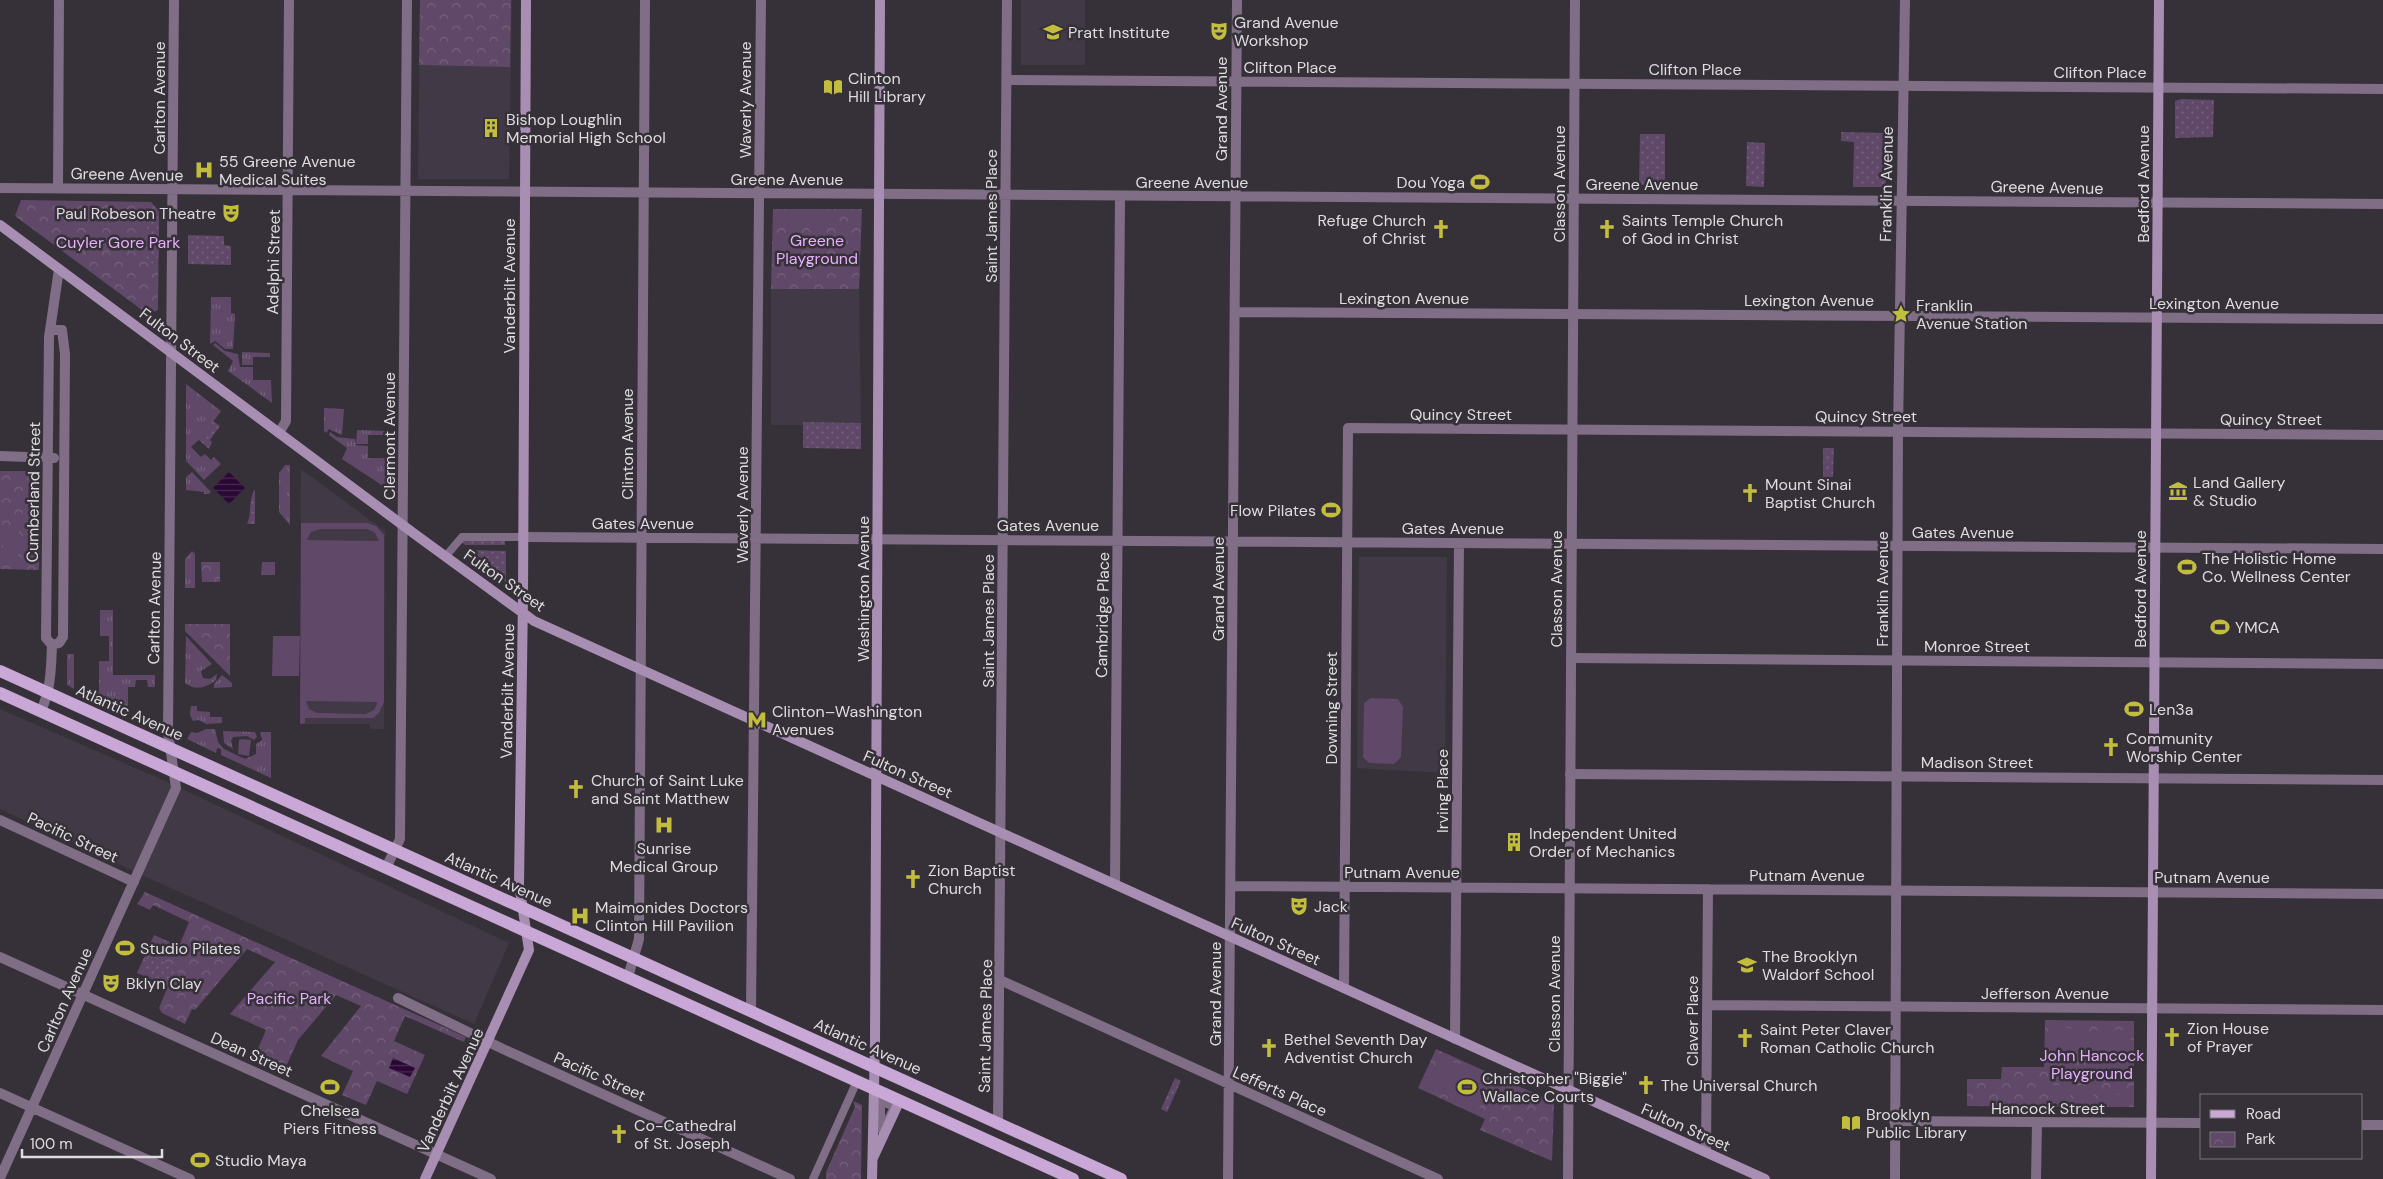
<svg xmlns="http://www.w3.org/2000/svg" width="2383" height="1179" viewBox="0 0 2383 1179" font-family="'DM Sans',sans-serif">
  <defs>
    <pattern id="grass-tufts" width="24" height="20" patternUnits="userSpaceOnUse" patternTransform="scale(1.25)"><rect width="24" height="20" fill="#5f4868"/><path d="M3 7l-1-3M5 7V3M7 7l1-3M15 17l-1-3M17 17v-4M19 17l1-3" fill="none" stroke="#76627d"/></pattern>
    <pattern id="park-crowns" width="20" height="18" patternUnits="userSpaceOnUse" patternTransform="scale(1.25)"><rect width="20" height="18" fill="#5f4868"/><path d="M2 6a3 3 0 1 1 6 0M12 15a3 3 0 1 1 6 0" fill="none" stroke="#76627d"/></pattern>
    <pattern id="garden-dots" width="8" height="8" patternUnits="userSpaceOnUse" patternTransform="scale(1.25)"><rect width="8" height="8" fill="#5f4868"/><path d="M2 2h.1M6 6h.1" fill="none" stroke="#76627d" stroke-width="1.8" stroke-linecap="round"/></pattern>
    <pattern id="water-rules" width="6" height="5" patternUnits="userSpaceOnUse" patternTransform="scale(1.25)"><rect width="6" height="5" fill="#2b0736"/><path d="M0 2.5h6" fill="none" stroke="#492b53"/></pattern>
  </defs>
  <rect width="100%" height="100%" fill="#363138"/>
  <!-- built -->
  <path fill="#413945" d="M420,0H512L509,179H418Z
    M1021,0H1085V65H1021Z
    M771,289H859L861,425H771Z
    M301,469L385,531L384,729H370L369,724H300Z
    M1359,557H1447L1445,773L1357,768Z
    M0,709L163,780L509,943L474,1024L144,876L0,809Z"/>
  <!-- grass -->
  <path fill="url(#grass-tufts)" d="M211,297H231V313L235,314L233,349H225L215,341L210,344Z
    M215,343L225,351L238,354L240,367H253V380H271L272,403L228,371L233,361L213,345Z
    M242,352L270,353V357H253V365H242Z
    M186,384L221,411L202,437L191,447L201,457L205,454L211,460L214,457L221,464L204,480L186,461Z
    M324,408L344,409L342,435L329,429L326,433L324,431Z
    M357,430L386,431V435H368V444H356Z
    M330,432L337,437L355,439L356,445L368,446V458H386V488L342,459L347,448L329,435Z
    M285,465H290V525L279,512V473Z
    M192,472L211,492L209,494H204V492L186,490V477Z
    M192,551L195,554V588H185V559Z
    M100,610H113V675H155V687H148L147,680H136L135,687H128V712L82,692H99V661H109V636H100Z
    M186,636L212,664L201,671L203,678L210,679L217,674L216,680C206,688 195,691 185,683Z
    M67,654H74V689L67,685Z
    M222,675L232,683V687L214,688V684Z
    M191,706H197V711L210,712V717H222V723L206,724L199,720L193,721L190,715Z
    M206,729H215L218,742L224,749L245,759L256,754V744L262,740L260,732H271V778L221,755V749L217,748L216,753L187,739L191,732L197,733Z
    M223,731L255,732L257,737L254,740L247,736L233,737L231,741L233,749L224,743Z"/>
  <!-- park -->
  <path fill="url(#park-crowns)" d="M420,0H511L510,67L419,65Z
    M21,200L151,202L159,211L158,310L149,314L146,313L15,216Z
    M773,209H862L859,289H771Z
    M0,471H31L41,474L39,570L0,569Z
    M201,562H220V582H202Z
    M262,562H275V575H261Z
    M185,624H230V676L185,631Z
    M242,739L251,740L249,756L238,754L239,740Z
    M145,892L466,1037L464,1042L405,1016L394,1041L425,1055L407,1094L377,1081L366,1105L342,1095L353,1071L321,1056L361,1006L336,995L298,1040L285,1069L255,1056L266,1030L230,1014L275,962L247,949L195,1010L192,1009L185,1024L162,1013L159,1008L168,986L137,973L154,935L179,946L189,922L153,905L150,910L137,904Z
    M2045,1020L2134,1021V1107L1967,1106V1079H2001L2002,1067H2044Z
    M1436,1049L1554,1102L1552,1161L1480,1130L1485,1119L1418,1088Z
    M853,1101L862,1105L861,1179H826V1172L855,1107Z"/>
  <!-- garden -->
  <path fill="url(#garden-dots)" d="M2181,99L2214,100L2213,137L2175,138V101Z
    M1841,132L1886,133V187H1853L1854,142L1841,141Z
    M1640,134H1665V185H1639Z
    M1747,142L1765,143L1764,187L1746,186Z
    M158,208L159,256L151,265L147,262C143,244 144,221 158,208Z
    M188,235L224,236V245L231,246V265L188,264Z
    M213,421L220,426L210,440L212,442L209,449L199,440Z
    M803,422L861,423V449L803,448Z
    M1823,448H1834L1833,477H1823Z
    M255,489V524H247C252,513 248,500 255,489Z
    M465,540L505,541V545H465L462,542Z
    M471,550L506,551V582L468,555Z
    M149,954L168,964L182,976V981L174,986L141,971Z
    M1175,1078L1181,1081L1167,1112L1161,1109Z"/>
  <!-- pitch -->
  <path fill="#5f4868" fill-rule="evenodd" d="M785,209H823V225H785Z
    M301,523H367L376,526L384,535V702L379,713L373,718H305V723L300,724ZM320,529H368L375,533L379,541L307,540L311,532ZM306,701L378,702L374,710L366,714L317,713L309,709Z
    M3,531H19L18,564H3Z
    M23,531H34V564H22Z
    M273,636H300L299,676H272Z
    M1371,698L1398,699L1403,707L1401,757L1394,764L1369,763L1363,757L1364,703Z
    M2052,1027L2081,1029L2086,1038L2087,1046L2079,1060L2064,1064L2051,1058L2052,1031L2049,1029Z
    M2092,1030H2131L2130,1083L2091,1082Z
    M1441,1056L1455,1063L1441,1094L1426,1087Z
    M1457,1063L1492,1079L1478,1110L1443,1094Z
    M2051,1085L2070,1086V1104H2050Z
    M2073,1086H2093V1104H2073Z
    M2100,1095H2130V1104L2100,1103Z"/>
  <!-- water -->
  <path fill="url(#water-rules)" d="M229,472L245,488L229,504L213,488Z
    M393,1058L415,1068L410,1077L389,1068Z"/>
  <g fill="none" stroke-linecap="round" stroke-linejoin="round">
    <!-- pedestrian -->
    <path stroke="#7f6e85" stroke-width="8" d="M445,557L462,537H523
      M881,1101L894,1107L882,1131L881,1130Z
      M813,1179L857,1081"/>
    <!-- minor -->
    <path stroke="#7f6e85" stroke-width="10" d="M1007,80L2383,89
      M0,188L2383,204
      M58,188L59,0
      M1235,312L2383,319
      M50,330H62L65,354L63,637L59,643L52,645
      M279,433L286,421L289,0
      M0,456L54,458
      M523,537L2383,549
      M1571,658L2383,664
      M41,711C51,689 51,669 52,645L46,638L49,337L59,269
      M1570,774L2383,780
      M0,820L134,882
      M386,868L400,839L407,0
      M1115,884L1120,196
      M1231,886L2383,894
      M0,957L491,1179
      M628,977L639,939L645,0
      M1000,980L1438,1179
      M1344,988L1348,428L2383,435
      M398,998L503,1049L790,1179
      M1707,1005L2383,1010
      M751,1011L761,0
      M1455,1039L1459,543
      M0,1093L190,1179
      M1894,1121L2202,1123
      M998,1123L1007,0
      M2362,1125H2383
      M1706,1152L1708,889
      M0,1178L176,788L168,732L174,0
      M1228,1179L1237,0
      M2036,1179L2037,1123"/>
    <!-- tertiary -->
    <path stroke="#7f6e85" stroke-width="10" d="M1568,1179L1575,0
      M1895,1179L1898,431L1905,0"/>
    <!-- secondary -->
    <path stroke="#a98eb3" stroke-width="10" d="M0,225L416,535L534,621L1765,1179
      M873,1158L900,1100
      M425,1179L529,950L519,884L523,597L526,0
      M872,1179L875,1043L880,0
      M2151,1179L2159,0"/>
    <!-- primary -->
    <path stroke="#c9a7d7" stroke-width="12" d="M0,671L1121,1179
      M0,693L1073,1179"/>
  </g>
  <!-- icons -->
  <defs>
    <g id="theatre-bare" transform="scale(1.5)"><path d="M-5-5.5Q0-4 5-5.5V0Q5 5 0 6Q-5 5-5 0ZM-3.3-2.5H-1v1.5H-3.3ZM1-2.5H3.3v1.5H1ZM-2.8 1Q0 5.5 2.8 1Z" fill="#c3bd3e" stroke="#363138" stroke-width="2.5" paint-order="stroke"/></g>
    <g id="university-bare" transform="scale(1.5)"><path d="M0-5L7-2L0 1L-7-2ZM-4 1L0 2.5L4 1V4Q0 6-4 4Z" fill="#c3bd3e" stroke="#363138" stroke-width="2.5" paint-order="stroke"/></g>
    <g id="library-bare" transform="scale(1.5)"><path d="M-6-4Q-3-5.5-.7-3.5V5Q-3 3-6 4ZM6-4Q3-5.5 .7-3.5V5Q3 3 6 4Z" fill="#c3bd3e" stroke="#363138" stroke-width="2.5" paint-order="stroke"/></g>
    <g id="building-bare" transform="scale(1.5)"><path d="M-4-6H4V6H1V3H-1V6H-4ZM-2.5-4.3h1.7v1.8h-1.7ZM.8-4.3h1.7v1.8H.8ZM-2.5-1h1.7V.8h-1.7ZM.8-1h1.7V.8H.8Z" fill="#c3bd3e" stroke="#363138" stroke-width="2.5" paint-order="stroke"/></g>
    <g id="hospital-bare" transform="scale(1.5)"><path d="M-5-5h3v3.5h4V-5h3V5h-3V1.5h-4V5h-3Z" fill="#c3bd3e" stroke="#363138" stroke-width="2.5" paint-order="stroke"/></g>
    <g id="stadium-bare" transform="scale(1.5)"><path d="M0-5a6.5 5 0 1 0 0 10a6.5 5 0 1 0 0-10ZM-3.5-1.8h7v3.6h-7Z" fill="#c3bd3e" stroke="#363138" stroke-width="2.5" paint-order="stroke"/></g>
    <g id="church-bare" transform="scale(1.5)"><path d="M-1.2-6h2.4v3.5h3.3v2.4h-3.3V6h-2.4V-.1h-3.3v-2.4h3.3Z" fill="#c3bd3e" stroke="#363138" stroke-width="2.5" paint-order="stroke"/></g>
    <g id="sight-bare" transform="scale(1.5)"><path d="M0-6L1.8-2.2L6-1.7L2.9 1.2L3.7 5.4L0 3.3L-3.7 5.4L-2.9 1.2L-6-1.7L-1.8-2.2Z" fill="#c3bd3e" stroke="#363138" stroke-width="2.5" paint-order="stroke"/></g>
    <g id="museum-bare" transform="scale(1.5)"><path d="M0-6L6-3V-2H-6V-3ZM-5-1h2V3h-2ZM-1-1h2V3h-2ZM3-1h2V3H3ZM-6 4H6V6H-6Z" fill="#c3bd3e" stroke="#363138" stroke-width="2.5" paint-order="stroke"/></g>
    <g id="metro-bare" transform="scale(1.5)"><path d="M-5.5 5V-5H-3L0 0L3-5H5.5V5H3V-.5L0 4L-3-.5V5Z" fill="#c3bd3e" stroke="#363138" stroke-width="2.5" paint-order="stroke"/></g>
    <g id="school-bare" transform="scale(1.5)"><path d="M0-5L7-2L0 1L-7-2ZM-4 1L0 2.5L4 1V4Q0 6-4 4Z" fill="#c3bd3e" stroke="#363138" stroke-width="2.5" paint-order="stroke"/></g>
  </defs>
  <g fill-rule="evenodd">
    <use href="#theatre-bare" x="1219" y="31"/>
    <use href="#university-bare" x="1053" y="32"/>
    <use href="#library-bare" x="833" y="87"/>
    <use href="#building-bare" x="491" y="128"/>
    <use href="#hospital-bare" x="204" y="170"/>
    <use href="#stadium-bare" x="1480" y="182"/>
    <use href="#theatre-bare" x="231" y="213"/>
    <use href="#church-bare" x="1441" y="229"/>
    <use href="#church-bare" x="1607" y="229"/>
    <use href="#sight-bare" x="1901" y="314"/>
    <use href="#museum-bare" x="2178" y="491"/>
    <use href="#church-bare" x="1750" y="493"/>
    <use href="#stadium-bare" x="1331" y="510"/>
    <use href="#stadium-bare" x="2187" y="567"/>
    <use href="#stadium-bare" x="2220" y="627"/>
    <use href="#stadium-bare" x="2134" y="709"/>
    <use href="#metro-bare" x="757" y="720"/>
    <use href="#church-bare" x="2111" y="747"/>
    <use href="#church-bare" x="576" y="789"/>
    <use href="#hospital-bare" x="664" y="825"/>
    <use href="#building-bare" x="1514" y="842"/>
    <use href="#church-bare" x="913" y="879"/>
    <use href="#theatre-bare" x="1299" y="906"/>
    <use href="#hospital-bare" x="580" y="916"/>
    <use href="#stadium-bare" x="125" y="948"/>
    <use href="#school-bare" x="1747" y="965"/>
    <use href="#theatre-bare" x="111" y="983"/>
    <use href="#church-bare" x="2172" y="1037"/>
    <use href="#church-bare" x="1745" y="1038"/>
    <use href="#church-bare" x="1269" y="1048"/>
    <use href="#church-bare" x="1646" y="1085"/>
    <use href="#stadium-bare" x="330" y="1087"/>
    <use href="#stadium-bare" x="1467" y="1087"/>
    <use href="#library-bare" x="1851" y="1123"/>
    <use href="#church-bare" x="619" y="1134"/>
    <use href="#stadium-bare" x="200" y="1160"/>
  </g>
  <g text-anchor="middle" stroke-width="5" stroke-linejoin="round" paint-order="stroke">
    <!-- poi labels -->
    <g font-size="16" fill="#dfdce0" stroke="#363138" text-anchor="start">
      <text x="1234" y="28">Grand Avenue<tspan x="1234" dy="18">Workshop</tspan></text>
      <text x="1068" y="38">Pratt Institute</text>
      <text x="848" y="84">Clinton<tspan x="848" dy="18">Hill Library</tspan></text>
      <text x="506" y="125">Bishop Loughlin<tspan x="506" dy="18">Memorial High School</tspan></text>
      <text x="219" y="167">55 Greene Avenue<tspan x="219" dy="18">Medical Suites</tspan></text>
      <text x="1465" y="188" text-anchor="end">Dou Yoga</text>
      <text x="216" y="219" text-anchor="end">Paul Robeson Theatre</text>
      <text x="1426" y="226" text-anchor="end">Refuge Church<tspan x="1426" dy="18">of Christ</tspan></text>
      <text x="1622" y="226">Saints Temple Church<tspan x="1622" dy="18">of God in Christ</tspan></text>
      <text x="1916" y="311">Franklin<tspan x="1916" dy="18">Avenue Station</tspan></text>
      <text x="2193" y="488">Land Gallery<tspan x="2193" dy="18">&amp; Studio</tspan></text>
      <text x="1765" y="490">Mount Sinai<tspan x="1765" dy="18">Baptist Church</tspan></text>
      <text x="1316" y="516" text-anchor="end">Flow Pilates</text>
      <text x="2202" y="564">The Holistic Home<tspan x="2202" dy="18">Co. Wellness Center</tspan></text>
      <text x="2235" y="633">YMCA</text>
      <text x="2149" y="715">Len3a</text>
      <text x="772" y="717">Clinton–Washington<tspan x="772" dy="18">Avenues</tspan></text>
      <text x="2126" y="744">Community<tspan x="2126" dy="18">Worship Center</tspan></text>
      <text x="591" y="786">Church of Saint Luke<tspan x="591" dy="18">and Saint Matthew</tspan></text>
      <text x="1529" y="839">Independent United<tspan x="1529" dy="18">Order of Mechanics</tspan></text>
      <text x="664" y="854" text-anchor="middle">Sunrise<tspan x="664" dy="18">Medical Group</tspan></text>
      <text x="928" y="876">Zion Baptist<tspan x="928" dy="18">Church</tspan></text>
      <text x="1314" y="912">Jack</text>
      <text x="595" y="913">Maimonides Doctors<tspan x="595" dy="18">Clinton Hill Pavilion</tspan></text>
      <text x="140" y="954">Studio Pilates</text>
      <text x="1762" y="962">The Brooklyn<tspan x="1762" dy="18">Waldorf School</tspan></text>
      <text x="126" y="989">Bklyn Clay</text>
      <text x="2187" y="1034">Zion House<tspan x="2187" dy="18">of Prayer</tspan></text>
      <text x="1760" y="1035">Saint Peter Claver<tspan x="1760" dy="18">Roman Catholic Church</tspan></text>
      <text x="1284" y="1045">Bethel Seventh Day<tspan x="1284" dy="18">Adventist Church</tspan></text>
      <text x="1482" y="1084">Christopher "Biggie"<tspan x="1482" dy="18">Wallace Courts</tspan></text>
      <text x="1661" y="1091">The Universal Church</text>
      <text x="330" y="1116" text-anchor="middle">Chelsea<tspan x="330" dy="18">Piers Fitness</tspan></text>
      <text x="1866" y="1120">Brooklyn<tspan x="1866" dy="18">Public Library</tspan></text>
      <text x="634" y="1131">Co-Cathedral<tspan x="634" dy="18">of St. Joseph</tspan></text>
      <text x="215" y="1166">Studio Maya</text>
    </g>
    <!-- street labels -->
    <g font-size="16" fill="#dfdce0" stroke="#363138">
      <text x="1290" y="73">Clifton Place</text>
      <text x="1695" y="75">Clifton Place</text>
      <text x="2100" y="78">Clifton Place</text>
      <text transform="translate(159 98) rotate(-90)" y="6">Carlton Avenue</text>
      <text transform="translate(745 100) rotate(-90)" y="6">Waverly Avenue</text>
      <text transform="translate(1221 109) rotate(-90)" y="6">Grand Avenue</text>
      <text transform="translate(127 174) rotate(1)" y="6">Greene Avenue</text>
      <text x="787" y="185">Greene Avenue</text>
      <text x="1192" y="188">Greene Avenue</text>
      <text transform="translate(1559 184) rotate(-90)" y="6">Classon Avenue</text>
      <text x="1642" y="190">Greene Avenue</text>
      <text transform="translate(1886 184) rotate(-89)" y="6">Franklin Avenue</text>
      <text transform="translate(2143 184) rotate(-90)" y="6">Bedford Avenue</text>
      <text transform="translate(2047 187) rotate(1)" y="6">Greene Avenue</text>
      <text transform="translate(991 216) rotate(-90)" y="6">Saint James Place</text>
      <text transform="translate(273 262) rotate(-89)" y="6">Adelphi Street</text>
      <text transform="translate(509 286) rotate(-90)" y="6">Vanderbilt Avenue</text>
      <text x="1404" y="304">Lexington Avenue</text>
      <text x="1809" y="306">Lexington Avenue</text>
      <text x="2214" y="309">Lexington Avenue</text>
      <text transform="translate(180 340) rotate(37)" y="6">Fulton Street</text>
      <text x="1461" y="420">Quincy Street</text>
      <text x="1866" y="422">Quincy Street</text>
      <text x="2271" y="425">Quincy Street</text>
      <text transform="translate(389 436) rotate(-90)" y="6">Clermont Avenue</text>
      <text transform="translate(627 444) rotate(-90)" y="6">Clinton Avenue</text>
      <text transform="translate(33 492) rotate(-89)" y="6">Cumberland Street</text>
      <text transform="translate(742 505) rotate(-90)" y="6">Waverly Avenue</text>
      <text x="643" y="529">Gates Avenue</text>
      <text x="1048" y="531">Gates Avenue</text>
      <text x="1453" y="534">Gates Avenue</text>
      <text x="1963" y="538">Gates Avenue</text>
      <text transform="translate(505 580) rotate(35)" y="6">Fulton Street</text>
      <text transform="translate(863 589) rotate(-90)" y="6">Washington Avenue</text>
      <text transform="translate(1218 589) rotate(-90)" y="6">Grand Avenue</text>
      <text transform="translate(1556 589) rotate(-90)" y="6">Classon Avenue</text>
      <text transform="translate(1882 589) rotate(-90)" y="6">Franklin Avenue</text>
      <text transform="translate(2140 589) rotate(-90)" y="6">Bedford Avenue</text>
      <text transform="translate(154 608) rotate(-89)" y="6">Carlton Avenue</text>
      <text transform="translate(1102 615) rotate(-89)" y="6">Cambridge Place</text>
      <text transform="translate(988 621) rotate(-90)" y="6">Saint James Place</text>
      <text x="1977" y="652">Monroe Street</text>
      <text transform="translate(507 691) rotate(-89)" y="6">Vanderbilt Avenue</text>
      <text transform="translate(1331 708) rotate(-90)" y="6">Downing Street</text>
      <text transform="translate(130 712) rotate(24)" y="6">Atlantic Avenue</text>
      <text x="1977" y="768">Madison Street</text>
      <text transform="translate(908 774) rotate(24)" y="6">Fulton Street</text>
      <text transform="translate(1442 791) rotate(-90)" y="6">Irving Place</text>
      <text transform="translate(73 837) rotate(25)" y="6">Pacific Street</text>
      <text x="1402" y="878">Putnam Avenue</text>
      <text x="1807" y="881">Putnam Avenue</text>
      <text x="2212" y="883">Putnam Avenue</text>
      <text transform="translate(499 879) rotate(24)" y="6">Atlantic Avenue</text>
      <text transform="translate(1276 941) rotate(24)" y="6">Fulton Street</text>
      <text x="2045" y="999">Jefferson Avenue</text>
      <text transform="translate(1215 994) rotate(-90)" y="6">Grand Avenue</text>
      <text transform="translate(1554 994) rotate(-90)" y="6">Classon Avenue</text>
      <text transform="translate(64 1000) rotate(-66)" y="6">Carlton Avenue</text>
      <text transform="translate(1692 1021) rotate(-90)" y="6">Claver Place</text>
      <text transform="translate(985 1026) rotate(-89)" y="6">Saint James Place</text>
      <text transform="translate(868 1046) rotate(24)" y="6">Atlantic Avenue</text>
      <text transform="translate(252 1054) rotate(24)" y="6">Dean Street</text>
      <text transform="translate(600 1076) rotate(24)" y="6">Pacific Street</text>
      <text transform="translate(450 1090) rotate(-65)" y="6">Vanderbilt Avenue</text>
      <text transform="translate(1280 1091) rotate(24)" y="6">Lefferts Place</text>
      <text x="2048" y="1114">Hancock Street</text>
      <text transform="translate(1686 1127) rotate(24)" y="6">Fulton Street</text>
    </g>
    <!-- park labels -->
    <g font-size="16" fill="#e7affd" stroke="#363138">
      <text x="817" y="246">Greene<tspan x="817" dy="18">Playground</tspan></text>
      <text x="118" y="248">Cuyler Gore Park</text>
      <text x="289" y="1004">Pacific Park</text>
      <text x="2092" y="1061">John Hancock<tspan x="2092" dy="18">Playground</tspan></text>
    </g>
  </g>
  <!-- legend -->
  <rect x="2200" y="1094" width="162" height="65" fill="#363138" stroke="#7a757b"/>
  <rect x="2210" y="1110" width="25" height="8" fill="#c9a7d7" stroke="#7a757b"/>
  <text x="2246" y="1119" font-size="15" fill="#dfdce0">Road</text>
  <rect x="2210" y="1132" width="25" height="15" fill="url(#park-crowns)" stroke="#7a757b"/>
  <text x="2246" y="1144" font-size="15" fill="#dfdce0">Park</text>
  <!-- scale -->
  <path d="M22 1149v8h140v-8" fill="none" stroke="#dfdce0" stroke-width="2.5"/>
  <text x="30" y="1149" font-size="15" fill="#dfdce0" stroke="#363138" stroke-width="4" paint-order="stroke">100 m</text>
</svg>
